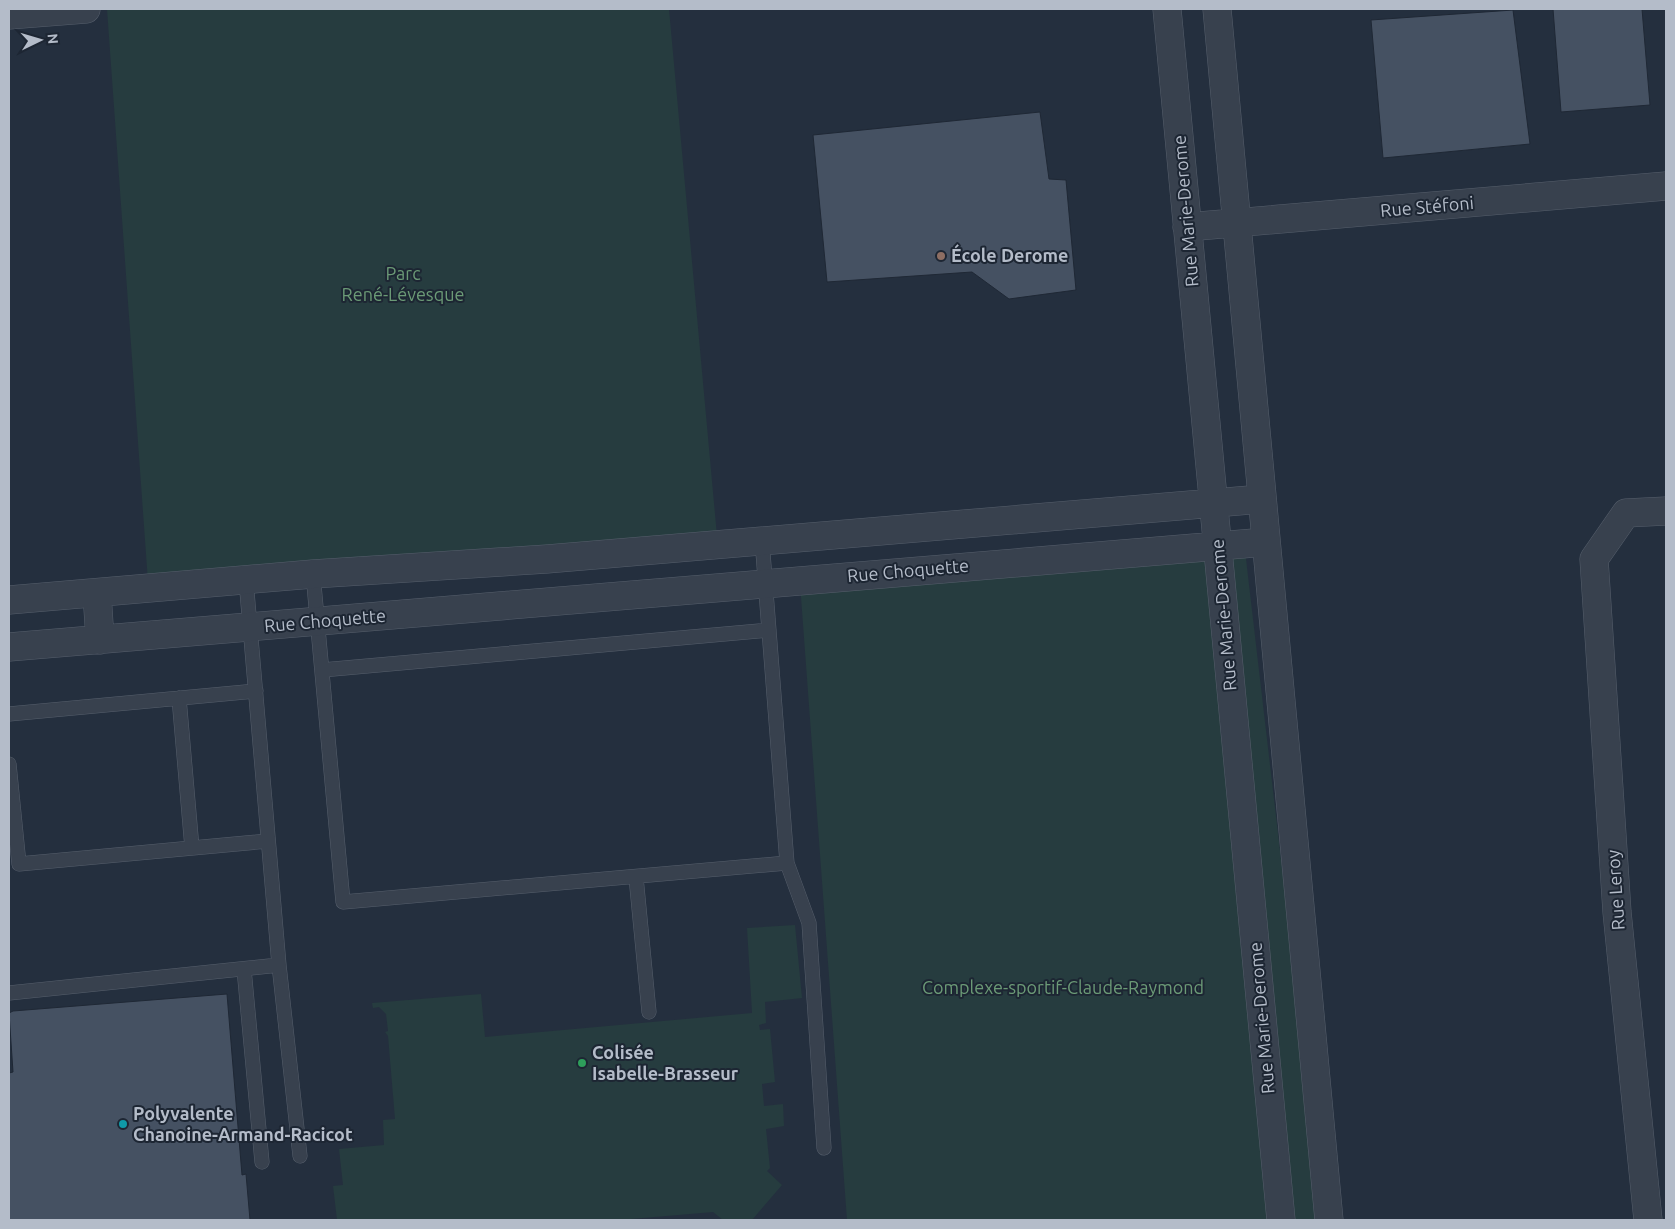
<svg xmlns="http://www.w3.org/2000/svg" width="1675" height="1229" viewBox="0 0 1675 1229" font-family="Ubuntu,sans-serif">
  <rect width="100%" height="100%" fill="#242f3e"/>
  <!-- green -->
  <path fill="#263c3f" d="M107,9H669L717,536L148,582Z
    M1243,533L1323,1220H847L799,570Z
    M795,925L802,998L765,1002L766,1023L759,1025L760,1030L770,1029L775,1082L762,1084L764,1106L783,1104L784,1126L766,1129L770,1168L767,1171L782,1185L752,1220H723L713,1212L619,1220H337L333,1186L343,1185L339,1149L384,1145L383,1120L395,1119L388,1036L385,1032L388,1031L386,1014L379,1007L373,1008L372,1003L481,994L485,1037L752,1013L747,928Z"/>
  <!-- building -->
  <path fill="#455162" stroke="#1f2835" d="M1553,9H1642L1650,105L1561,112Z
    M1513,10L1530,144L1383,158L1371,20Z
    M1040,112L1049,179L1066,180L1076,290L1009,299L972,272L827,282L813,135Z
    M227,994L242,1175L246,1174L250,1220H9V1073L13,1072L9,1013L13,1011Z"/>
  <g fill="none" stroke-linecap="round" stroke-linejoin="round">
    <!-- lane casing -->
    <g stroke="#565f6c" stroke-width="15">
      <path id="lane" d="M313,574L343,902L787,863L762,540
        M322,670L769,630
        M179,698L192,848
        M9,714L256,691
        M9,764L19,864L268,841
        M787,863L809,923L824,1148
        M636,877L649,1012
        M279,965L300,1156
        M244,969L262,1162
        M9,993L279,965L246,580"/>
    </g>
    <!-- street casing -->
    <g stroke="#565f6c" stroke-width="29">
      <path id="street" d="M1167,9L1281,1220
        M1217,9L1329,1220
        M9,15L86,9
        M1187,227L1666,186
        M97,593L100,640
        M9,600L313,574L547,559L1262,499
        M9,647L1266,542
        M1648,1220L1617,912L1594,559L1626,513L1666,511"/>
    </g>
    <!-- lane -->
    <use href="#lane" stroke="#38414e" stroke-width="14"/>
    <!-- street -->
    <use href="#street" stroke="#38414e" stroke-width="28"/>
  </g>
  <!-- markers -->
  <circle fill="#8d6e63" stroke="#1d2633" stroke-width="2" cx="941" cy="256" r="5"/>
  <circle fill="#2e9e5b" stroke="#1d2633" stroke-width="2" cx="582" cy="1063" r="5"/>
  <circle fill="#0f9aa8" stroke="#1d2633" stroke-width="2" cx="123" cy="1124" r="5"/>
  <g text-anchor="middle" stroke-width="4" stroke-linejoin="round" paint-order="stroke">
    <!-- street labels -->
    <g font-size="18" fill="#b4bcc9" stroke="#1d2633">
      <text transform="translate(1427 207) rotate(-5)" y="6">Rue Stéfoni</text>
      <text transform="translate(1186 211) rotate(-95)" y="6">Rue Marie-Derome</text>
      <text transform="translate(908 571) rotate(-5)" y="6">Rue Choquette</text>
      <text transform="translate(1224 615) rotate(-95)" y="6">Rue Marie-Derome</text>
      <text transform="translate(325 621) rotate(-5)" y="6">Rue Choquette</text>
      <text transform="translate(1616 890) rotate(-94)" y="6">Rue Leroy</text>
      <text transform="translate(1262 1018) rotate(-95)" y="6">Rue Marie-Derome</text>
    </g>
    <!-- poi labels -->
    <g font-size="18" font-weight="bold" fill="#b4bcc9" stroke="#1d2633" text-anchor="start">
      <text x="951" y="262">École Derome</text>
      <text x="592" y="1059">Colisée<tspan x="592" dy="21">Isabelle-Brasseur</tspan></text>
      <text x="133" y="1120">Polyvalente<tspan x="133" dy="21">Chanoine-Armand-Racicot</tspan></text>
    </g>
    <!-- park labels -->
    <g font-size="18" fill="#6b9a76" stroke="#1d2633">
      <text x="403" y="280">Parc<tspan x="403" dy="21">René-Lévesque</tspan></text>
      <text x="1063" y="994">Complexe-sportif-Claude-Raymond</text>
    </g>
  </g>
  <!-- border -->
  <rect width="1675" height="1229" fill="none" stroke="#b4bcc9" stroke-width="20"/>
  <!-- north arrow -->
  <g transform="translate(40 40) rotate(85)" stroke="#1d2633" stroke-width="4" paint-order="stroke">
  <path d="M0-4L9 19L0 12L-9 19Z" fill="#b4bcc9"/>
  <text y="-8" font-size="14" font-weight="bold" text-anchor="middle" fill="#b4bcc9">N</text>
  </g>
</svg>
